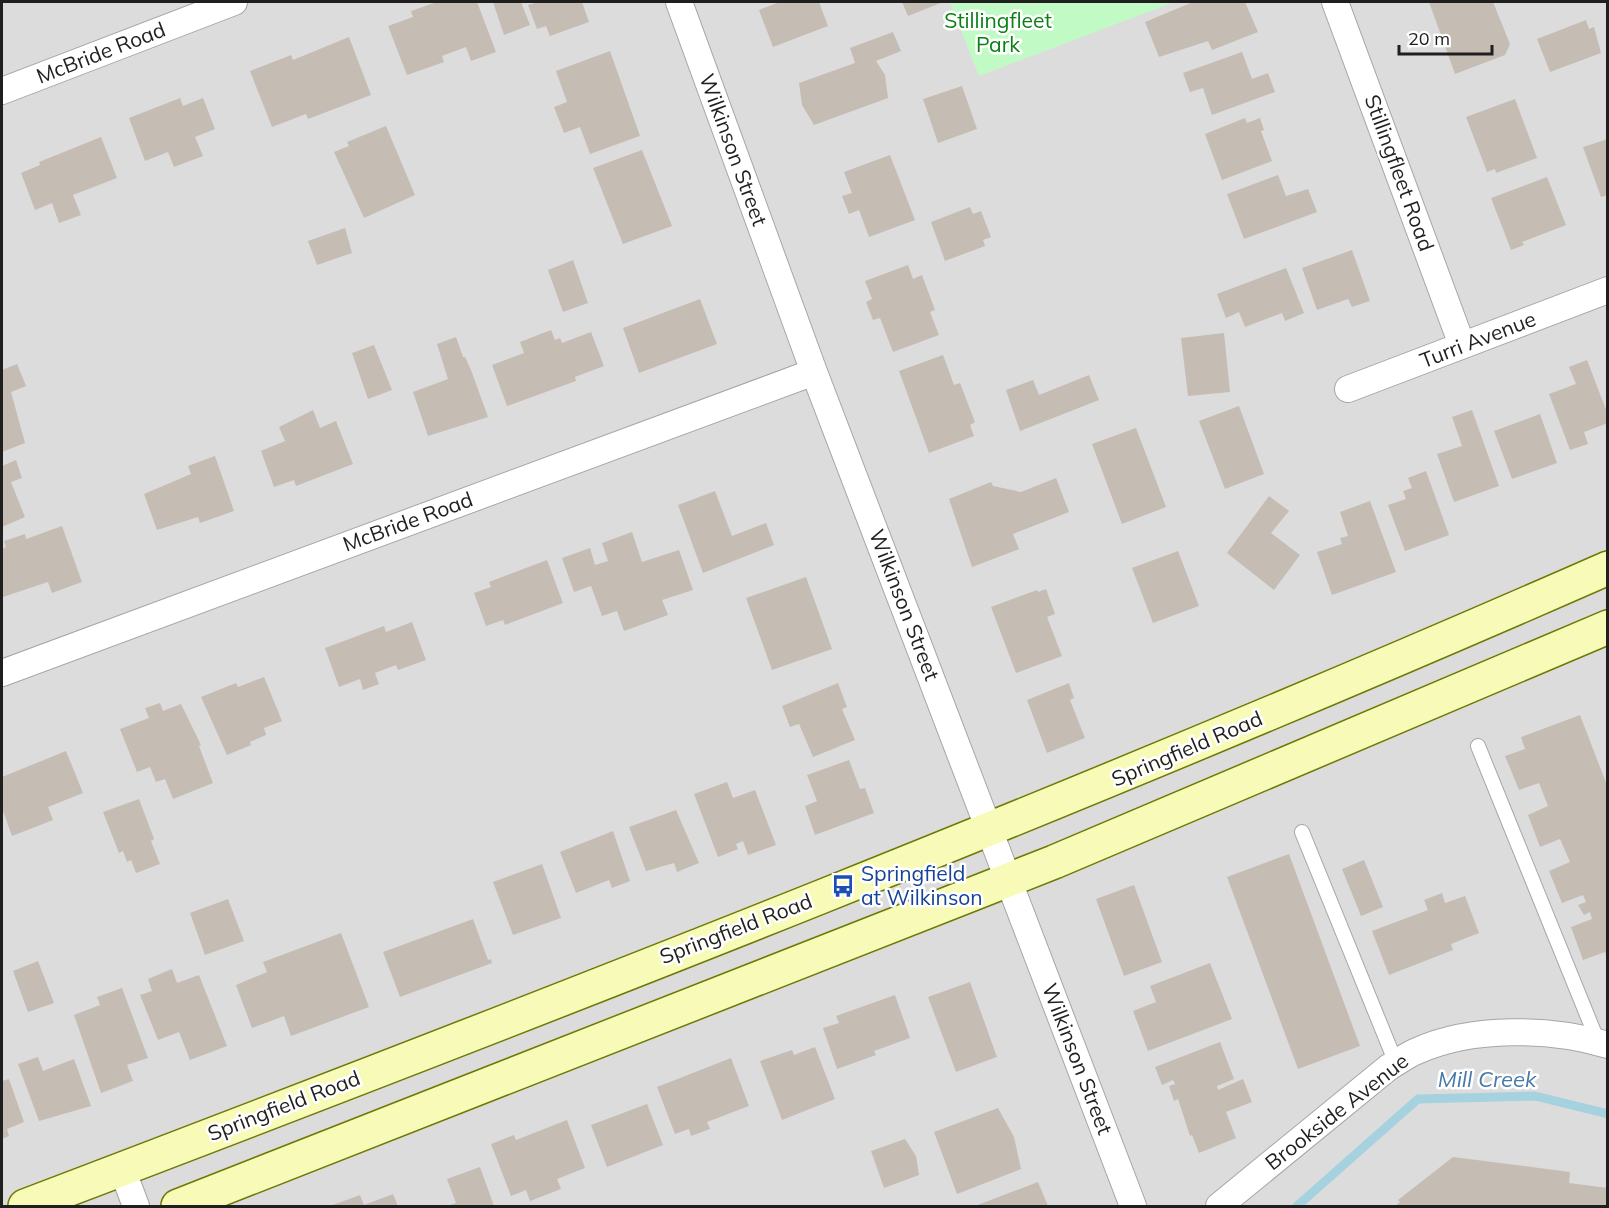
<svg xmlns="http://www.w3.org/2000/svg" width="1609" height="1208" viewBox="0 0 1609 1208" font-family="Mulish,sans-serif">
  <rect width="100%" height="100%" fill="#f0ece5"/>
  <!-- residential -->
  <path fill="#dddcdc" d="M2,2H1607V1206H2Z"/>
  <!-- park -->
  <path fill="#c2fac5" d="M950,2H1174L979,76Z"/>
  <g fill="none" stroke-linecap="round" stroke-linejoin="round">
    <!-- stream -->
    <path stroke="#a5d2de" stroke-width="9" d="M1297,1206L1418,1099L1535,1096L1608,1114"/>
  </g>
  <!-- building -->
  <path fill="#c5bcb4" d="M437,2H477L496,52L471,61L466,47L442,56L444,62L407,75L388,26L413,17L411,11Z
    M493,2H521L530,25L504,35Z
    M538,2H582L589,22L550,36L546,26L537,29L528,5Z
    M780,2H819L828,26L773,47L759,10Z
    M902,2H943L908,16Z
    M1193,2H1245L1258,32L1212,50L1208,41L1159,57L1145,22Z
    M1429,2H1493L1510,44L1505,55L1455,74Z
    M1586,20L1589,29L1594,27L1601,53L1550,72L1537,39Z
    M893,32L901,51L876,61L885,75L888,98L814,125L802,105L799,83L855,63L850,48Z
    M349,37L371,95L308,119L306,114L272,127L250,71L291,55L293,60Z
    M610,51L640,136L590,154L580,127L564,133L554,107L567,102L556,71Z
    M1242,52L1252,79L1268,73L1275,92L1212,115L1203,88L1190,92L1183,73Z
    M962,86L977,129L938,143L923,99Z
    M180,98L183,106L203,98L215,129L195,137L203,156L174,167L168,152L145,161L129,118Z
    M1515,99L1537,158L1496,173L1495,169L1487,172L1466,117Z
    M1245,118L1247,123L1260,118L1264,130L1261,131L1272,161L1222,180L1205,134Z
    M386,126L415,195L364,218L334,152L349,146L347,142Z
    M101,137L117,178L73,195L81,215L59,223L52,203L35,210L21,173L40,165L39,162Z
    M1608,139V195L1601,197L1583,147Z
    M642,150L672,226L623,244L593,168Z
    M890,155L915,220L869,237L859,210L849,214L842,196L852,193L844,172Z
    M1278,175L1286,196L1308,189L1317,212L1244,239L1227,194Z
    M1547,177L1566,225L1522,242L1524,245L1511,250L1491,198Z
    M970,207L973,214L981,211L991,237L983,240L985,246L945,261L931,222Z
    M345,228L352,253L317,265L308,241Z
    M1352,250L1370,301L1352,307L1348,299L1317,310L1302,268Z
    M573,260L588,303L563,312L548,270Z
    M908,265L913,279L922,275L935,310L930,312L939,335L893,352L880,318L873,320L866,302L872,299L865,281Z
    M1286,268L1304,313L1285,321L1282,313L1245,327L1239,312L1226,318L1217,294Z
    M700,299L717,344L639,373L623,328Z
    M551,330L555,340L560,338L562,343L591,332L604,366L575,377L576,381L507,406L492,365L524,353L520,342Z
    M1224,333L1230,392L1188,396L1181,338Z
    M456,337L463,357H465L471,370L488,417L428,436L413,392L448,379L437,344Z
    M374,345L392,390L368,399L352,353Z
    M943,355L954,385L960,383L975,422L970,425L974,436L929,453L899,371Z
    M1587,360L1608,415V423L1584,432L1588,444L1570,450L1549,394L1576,384L1569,367Z
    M17,364L26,386L11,392L25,443L2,452V370Z
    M1089,375L1099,400L1020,431L1006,390L1033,380L1039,395Z
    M1239,406L1264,474L1225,489L1199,421Z
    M313,410L320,428L336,421L353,464L296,486L294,480L274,487L261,451L285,441L279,427Z
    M1472,410L1499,486L1454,502L1437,454L1462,446L1452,417Z
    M1540,414L1557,463L1512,479L1494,431Z
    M1136,428L1166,507L1122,524L1092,444Z
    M215,456L234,511L200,523L198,517L157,530L144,494L191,474L188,466Z
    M16,460L22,478L11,482L25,517L2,527V466Z
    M1426,471L1449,535L1405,551L1388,505L1406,499L1403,491L1412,488L1408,478Z
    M1056,478L1069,512L1013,534L1019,549L972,567L949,499L991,482L993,486L1021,492Z
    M715,491L732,536L766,523L774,545L703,573L678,505Z
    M1269,496L1289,511L1271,533L1300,555L1274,590L1227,553Z
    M1370,501L1396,572L1332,595L1317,552L1342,544L1340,538L1348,536L1340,512Z
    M62,526L82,582L52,593L48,582L3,597L2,549L6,547L4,541L25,534L26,539Z
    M632,532L642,562L679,550L693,590L662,600L668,615L624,631L617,611L602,616L591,586L574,592L562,558L590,548L595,565L608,561L602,543Z
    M1178,551L1199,606L1153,623L1132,568Z
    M547,560L563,603L505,625L503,620L486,626L474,593L491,587L489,582Z
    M806,577L832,649L772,670L746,598Z
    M1046,589L1055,614L1047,617L1062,656L1016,673L991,607L1037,590L1038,592Z
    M412,622L426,660L398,670L396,665L375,673L379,684L363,690L360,679L339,687L325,648L384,626L386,632Z
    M264,677L282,721L264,728L266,735L250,742L251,745L227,755L201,697L236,683L238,687Z
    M838,683L847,707L842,709L855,740L813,757L799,724L790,727L782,706Z
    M1069,683L1074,698L1070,700L1085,738L1047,753L1027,700Z
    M160,703L163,711L181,704L201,745L199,746L213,783L173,799L165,779L156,782L150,767L137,772L120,729L149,718L145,708Z
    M1580,715L1608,788L1607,958L1605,952L1583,960L1571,927L1592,919L1590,912L1584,915L1578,905L1586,902L1583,895L1562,903L1549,871L1570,862L1560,839L1540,847L1528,815L1548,806L1539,783L1519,790L1505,756L1525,749L1521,737Z
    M66,751L83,793L48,807L53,820L12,836L2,808V777Z
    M849,760L860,789L865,788L874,813L815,835L805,806L817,801L807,775Z
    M727,782L733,798L755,790L776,845L748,855L743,841L736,844L738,849L718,857L694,794Z
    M139,799L154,839L151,841L160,864L136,873L131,860L127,862L123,851L119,853L103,812Z
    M676,810L699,863L677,872L674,863L646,871L629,827Z
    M613,831L630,881L612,888L609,880L576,893L560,852Z
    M1289,854L1360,1046L1298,1069L1227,877Z
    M1364,860L1383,907L1361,916L1342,869Z
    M542,864L561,918L513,935L493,882Z
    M1134,885L1162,962L1124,976L1096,899Z
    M1442,893L1445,903L1465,896L1479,933L1451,944L1453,950L1389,975L1372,931L1428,910L1424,900Z
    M228,899L244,941L205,955L190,913Z
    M473,919L488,960L491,959L492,963L400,997L383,952Z
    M341,933L369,1007L291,1036L284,1016L252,1028L236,985L267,972L263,962Z
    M38,961L54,1003L28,1012L13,971Z
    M1210,963L1232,1019L1148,1051L1133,1011L1156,1002L1150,986Z
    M172,969L177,983L199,975L227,1046L190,1060L179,1032L158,1040L140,995L152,991L148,979Z
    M970,982L997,1057L956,1072L928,997Z
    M122,988L148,1058L127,1065L133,1081L101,1093L74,1015L100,1005L97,997Z
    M895,995L910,1038L874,1051L876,1055L837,1069L823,1028L839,1023L836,1016Z
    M1220,1042L1234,1079L1217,1086L1218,1090L1243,1079L1252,1102L1226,1112L1236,1138L1199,1153L1192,1135L1190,1136L1178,1099L1174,1101L1169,1086L1175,1084L1173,1080L1162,1085L1155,1067Z
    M815,1047L835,1099L782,1120L760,1061L792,1050L794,1055Z
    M38,1057L43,1071L74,1059L91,1106L39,1121L18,1064Z
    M731,1058L749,1106L707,1122L710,1129L691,1136L689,1129L675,1134L657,1087Z
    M9,1079L24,1122L7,1129L9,1136L2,1139V1081Z
    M647,1104L663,1145L607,1167L591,1125Z
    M998,1108L1014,1137L1021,1169L957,1194L934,1132Z
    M567,1120L585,1168L557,1179L561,1189L530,1201L526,1190L511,1196L491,1144L514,1135L516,1140Z
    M905,1139L916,1156L919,1175L884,1188L871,1151Z
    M1453,1157L1570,1172L1569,1183L1608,1188V1206H1395L1400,1202L1398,1200Z
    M480,1167L494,1206H447L456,1203L447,1179Z
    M1038,1182L1048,1206H975Z
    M393,1194L398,1206H330L360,1195L364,1205Z"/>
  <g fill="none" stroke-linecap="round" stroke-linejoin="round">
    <!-- service casing -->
    <g stroke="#a6a6a6" stroke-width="16">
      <path id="service" d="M1478,746L1598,1042
        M1302,832L1396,1063"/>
    </g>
    <!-- minor casing -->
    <g stroke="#a6a6a6" stroke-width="28">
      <path id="minor" d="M679,2L814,372L1133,1206
        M1335,2L1462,345
        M2,91L234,2
        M1348,389L1608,290
        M2,673L814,372
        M122,1169L136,1206
        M1219,1206L1389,1067C1398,1062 1407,1055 1417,1051C1472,1026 1551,1028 1608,1045"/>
    </g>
    <!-- secondary casing -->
    <g stroke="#6e7903" stroke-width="36">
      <path id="secondary" d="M25,1206C556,1004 1087,797 1608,568
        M178,1206L1054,862L1608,627"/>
    </g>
    <!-- service -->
    <use href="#service" stroke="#fff" stroke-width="14"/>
    <!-- minor -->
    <use href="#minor" stroke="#fff" stroke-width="26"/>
    <!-- secondary -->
    <use href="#secondary" stroke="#f8fbb8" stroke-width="33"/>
  </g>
  <!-- icons -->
  <defs>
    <g id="bus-bare" transform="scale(1.8)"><path d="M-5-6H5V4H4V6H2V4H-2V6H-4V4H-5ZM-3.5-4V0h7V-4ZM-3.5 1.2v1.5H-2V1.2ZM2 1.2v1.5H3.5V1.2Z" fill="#1a4fb4" stroke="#fff" stroke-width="2.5" paint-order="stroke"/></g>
  </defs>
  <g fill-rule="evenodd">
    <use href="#bus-bare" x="843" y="886"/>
  </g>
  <g text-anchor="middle" stroke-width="5" stroke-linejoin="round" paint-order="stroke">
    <!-- park labels -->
    <g font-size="21" fill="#098112" stroke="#fff">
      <text x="998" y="28">Stillingfleet<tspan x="998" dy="24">Park</tspan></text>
    </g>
    <!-- street labels -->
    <g font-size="21" fill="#1f1f1f" stroke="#fff">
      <text transform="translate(101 53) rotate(-21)" y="7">McBride Road</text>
      <text transform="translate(733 150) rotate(70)" y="7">Wilkinson Street</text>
      <text transform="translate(1399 173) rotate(70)" y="7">Stillingfleet Road</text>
      <text transform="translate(1478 340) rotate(-21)" y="7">Turri Avenue</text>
      <text transform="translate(408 522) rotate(-20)" y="7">McBride Road</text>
      <text transform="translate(904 605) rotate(69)" y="7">Wilkinson Street</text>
      <text transform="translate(1187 749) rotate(-23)" y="7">Springfield Road</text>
      <text transform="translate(736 929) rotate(-21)" y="7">Springfield Road</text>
      <text transform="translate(1077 1059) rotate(69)" y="7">Wilkinson Street</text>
      <text transform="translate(284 1106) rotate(-21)" y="7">Springfield Road</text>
      <text transform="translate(1337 1112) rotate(-38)" y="7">Brookside Avenue</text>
    </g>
    <!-- transit labels -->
    <g font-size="21" fill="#164399" stroke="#fff" text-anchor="start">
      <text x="861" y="881">Springfield<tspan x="861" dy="24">at Wilkinson</tspan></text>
    </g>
    <!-- water labels -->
    <g font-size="22" font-style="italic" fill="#467aa9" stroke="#fff">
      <text x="1487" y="1087">Mill Creek</text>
    </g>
  </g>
  <!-- border -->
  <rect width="1609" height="1208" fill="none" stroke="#1f1f1f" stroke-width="6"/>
  <!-- scale -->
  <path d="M1399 45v9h93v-9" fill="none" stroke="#1f1f1f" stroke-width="3"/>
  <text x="1408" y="45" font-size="18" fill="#1f1f1f" stroke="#ffffff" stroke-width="4.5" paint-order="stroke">20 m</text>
</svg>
